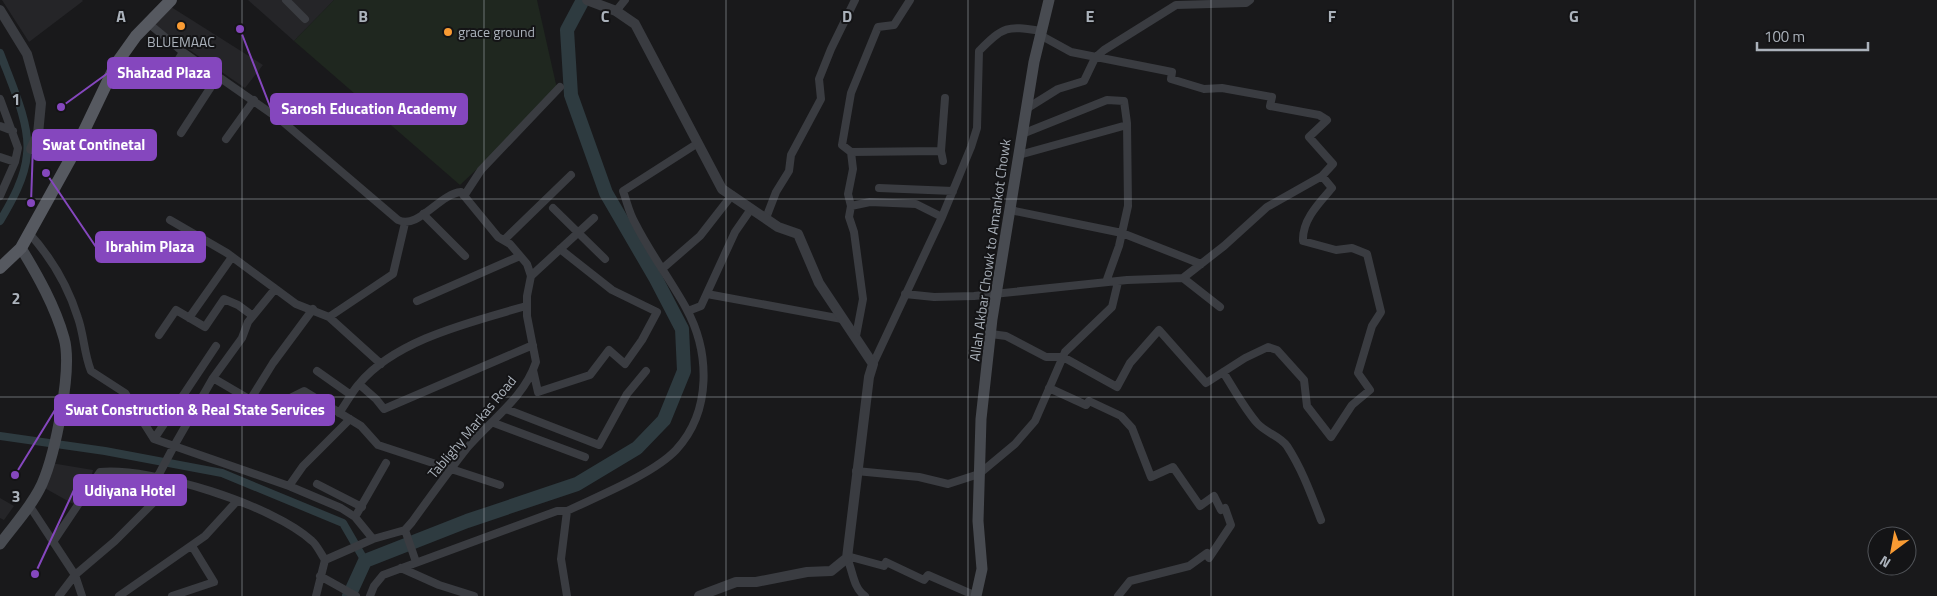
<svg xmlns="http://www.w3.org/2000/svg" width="1937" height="596" viewBox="0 0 1937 596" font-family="'Titillium Web',sans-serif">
  <rect width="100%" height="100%" fill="#19191b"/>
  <!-- built -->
  <path fill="#252528" d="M2,0H82L83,1L29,42Z
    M248,0H334L294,41Z
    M168,5L263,65L245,88L153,25Z
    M51,463L93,470L90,482L75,505L41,486Z
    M0,498L14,506L4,520L0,518Z"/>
  <!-- green -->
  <path fill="#1f271f" d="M334,0H537L558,93L460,185L294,41Z"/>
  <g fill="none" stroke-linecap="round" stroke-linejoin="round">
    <!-- canal -->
    <path stroke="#2e3b40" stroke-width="8" d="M0,53C10,80 31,125 27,154C25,178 12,201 0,221
      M0,436L105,451L222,473L343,523L365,561"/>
    <!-- river -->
    <path stroke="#2e3b40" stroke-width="14" d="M349,596L365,561L467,521L577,484L637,448L664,420L684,371L682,329L656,279L606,193L571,95L567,30L583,0"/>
    <!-- minor -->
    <path stroke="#3a3c41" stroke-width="8" d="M286,0L305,19
      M616,11L625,0
      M179,84L169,75L183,52
      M0,99L18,148L15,162L0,196
      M1026,109L1058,89L1084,81L1095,58L1104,50L1176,5L1246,3L1250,0
      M0,126L13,131
      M181,133L218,76
      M1022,134L1107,100L1124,101L1127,123L1128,206L1119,246L1106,282
      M226,139L254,100
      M36,142L72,156
      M851,152L941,151
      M1019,155L1127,125
      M0,157L15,162
      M943,161L941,151L945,98
      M879,188L953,191
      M464,196L481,170L560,87
      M851,206L870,202L916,204L942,217
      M553,208L605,259
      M1010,210L1122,233L1201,264
      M423,214L465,256
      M766,218L776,192L789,171L791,155L821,99L819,79L831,49L855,0
      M170,220L227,253L296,304L329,317L381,364
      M28,232C51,257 68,286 78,318C84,335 84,354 91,371L125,393L154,439L289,486L341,508L355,517L373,539L405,530L412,522C430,497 448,472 467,448C491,420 524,398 536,362L527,316V296L531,276L527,264L510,244L498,237L461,192C439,194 418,230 398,220L282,121L183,52L148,23
      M504,240L571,175
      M662,269L700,236L732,195
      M531,276L594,218
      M1183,278L1220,307
      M707,294L842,319
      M905,294L934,297L974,296L1127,280L1183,278L1224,246L1267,207L1322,176L1333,164L1309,137L1327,120L1319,115L1270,106L1272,97L1222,88L1204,89L1171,79L1172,72L1071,52L1040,35
      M417,301L520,256
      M688,311L701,306L735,232L751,209
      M329,317L393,274L405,223
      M189,318L232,257
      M991,334L1006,336L1046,357H1063L1117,387L1130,363L1159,330L1206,383L1245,358L1268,347L1277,350L1304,380L1307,406L1331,437L1352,405L1370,390L1358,373L1372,326L1381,312L1367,254L1352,248L1336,250L1303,241C1302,220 1319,203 1332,188L1322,176
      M159,335L176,310L205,327L224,299L238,305L253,316
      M856,336L863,299L854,232L849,217L851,206L848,194L853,169L851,152L842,145L851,93L878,27L894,25L910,0
      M873,364L942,217L971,147L977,128L979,51C1005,25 1007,26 1042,31
      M533,370L538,392L590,375L609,350L625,364L642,340L657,312L612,290L560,249
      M317,371L351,395
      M1223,372C1234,389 1244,408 1257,423C1266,433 1280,436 1287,446C1302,469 1311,494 1321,520
      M213,378L285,420
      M359,384L376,399L384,409L533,345
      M1049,388L1086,405L1089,401L1121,416L1132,428L1151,477L1173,467L1200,506L1214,496L1221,510L1225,508L1231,525L1209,558L1207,553L1189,566L1130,581L1118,596
      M250,400L273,363L313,309
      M506,409L599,445L627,394L646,371
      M339,413C346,404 351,393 359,384C396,339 472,322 526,306
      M280,416L292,397L304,391L361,426L378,445L500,485
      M494,423L585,457
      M154,439L216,346
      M856,471L919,477L948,484L979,474L1015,444L1035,421L1065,352L1112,307L1118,282
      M317,484L362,507
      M289,486L303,466L350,419
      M29,505L75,575L82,596
      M567,511C598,496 653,474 676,450C712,411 710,352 686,308C670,279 650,253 635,223C629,213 627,202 623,191L698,143
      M355,517L386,463
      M405,530L416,562
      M53,542L100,472C152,467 273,505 312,541C317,545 321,554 325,560L316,596
      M847,556L884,566L886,562L924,580L928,575L976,596
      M847,558C853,571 853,588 865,596
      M325,560L373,539
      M401,568L439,585L474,596
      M320,576L356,596
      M59,596L75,575L115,541L160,496L158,476L174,446L213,378L242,338L248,322L275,289
      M119,596L205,536L237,501
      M172,596L214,582L192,546
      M370,596L374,586L383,575L557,511H567L561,559L567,596"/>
    <!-- tertiary -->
    <path stroke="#3a3c41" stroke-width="10" d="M587,0L616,11L635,24L722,189L778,227L798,234L819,283L873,364L869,377L847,558L831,571L807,572L756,582H736L699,596
      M0,10L27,54L41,103L38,134L31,149"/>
    <!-- secondary -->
    <path stroke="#484b51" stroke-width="11" d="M0,544C14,525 32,506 42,484C55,454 73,369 64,338C55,306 38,276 21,248
      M976,596L982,569L978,521L981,419L992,319L1034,62L1049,0"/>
    <!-- primary -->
    <path stroke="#565960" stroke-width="12" d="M0,268L21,248L72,156L116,64L136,36L171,0"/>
  </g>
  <!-- grid -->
  <path fill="none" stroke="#abb2bb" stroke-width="1" stroke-opacity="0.55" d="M242,0V596M484,0V596M726,0V596M968,0V596M1211,0V596M1453,0V596M1695,0V596M0,199H1937M0,397H1937"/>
  <!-- markers -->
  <g fill="#f99b33" stroke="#141416" stroke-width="2">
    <circle cx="181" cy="26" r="5"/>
    <circle cx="448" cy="32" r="5"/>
  </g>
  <g text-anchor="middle" stroke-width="4" stroke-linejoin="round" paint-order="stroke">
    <!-- poi labels -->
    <g font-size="14" fill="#abb2bb" stroke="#141416" text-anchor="start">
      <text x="458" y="37">grace ground</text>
      <text x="181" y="47" text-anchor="middle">BLUEMAAC</text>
    </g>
    <!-- street labels -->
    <g font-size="14" fill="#abb2bb" stroke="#141416">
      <text transform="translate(990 250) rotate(-82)" y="5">Allah Akbar Chowk to Amankot Chowk</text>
      <text transform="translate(472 427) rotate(-50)" y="5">Tablighy Markas Road</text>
    </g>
  </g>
  <g font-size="16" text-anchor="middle" font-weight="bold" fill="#abb2bb" stroke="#141416" stroke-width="4" stroke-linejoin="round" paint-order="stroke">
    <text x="121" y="22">A</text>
    <text x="363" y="22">B</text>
    <text x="605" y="22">C</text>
    <text x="847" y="22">D</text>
    <text x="1090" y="22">E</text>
    <text x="1332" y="22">F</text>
    <text x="1574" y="22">G</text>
    <text x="16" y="105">1</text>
    <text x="16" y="304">2</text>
    <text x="16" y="502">3</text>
  </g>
  <!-- callouts -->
  <path fill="none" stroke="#8547be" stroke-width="2" d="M61 107L108 73M240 29L271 109M31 203L33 145M46 173L96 247M15 475L55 410M35 574L74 490"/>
  <g fill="#8547be" stroke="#141416" stroke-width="2">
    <circle cx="61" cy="107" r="5"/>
    <circle cx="240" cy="29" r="5"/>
    <circle cx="31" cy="203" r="5"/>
    <circle cx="46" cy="173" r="5"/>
    <circle cx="15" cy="475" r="5"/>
    <circle cx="35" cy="574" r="5"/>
  </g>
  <g fill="#8547be" stroke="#8547be" stroke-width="2">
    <rect x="108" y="58" width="113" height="30" rx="5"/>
    <rect x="271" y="94" width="196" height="30" rx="5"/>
    <rect x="33" y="130" width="123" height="30" rx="5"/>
    <rect x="96" y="232" width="109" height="30" rx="5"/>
    <rect x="55" y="395" width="279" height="30" rx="5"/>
    <rect x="74" y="475" width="112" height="30" rx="5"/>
  </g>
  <g font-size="15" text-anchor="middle" font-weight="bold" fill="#fff">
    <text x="164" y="78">Shahzad Plaza</text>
    <text x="369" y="114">Sarosh Education Academy</text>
    <text x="94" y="150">Swat Continetal</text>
    <text x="150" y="252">Ibrahim Plaza</text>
    <text x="195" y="415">Swat Construction &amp; Real State Services</text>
    <text x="130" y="496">Udiyana Hotel</text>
  </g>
  <!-- north arrow -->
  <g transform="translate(1892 551) rotate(212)"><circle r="24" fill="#141416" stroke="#505358"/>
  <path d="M0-4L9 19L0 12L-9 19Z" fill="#f99b33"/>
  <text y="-8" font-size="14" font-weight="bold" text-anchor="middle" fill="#abb2bb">N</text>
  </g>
  <!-- scale -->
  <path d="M1757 42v8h111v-8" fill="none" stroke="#abb2bb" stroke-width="2.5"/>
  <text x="1764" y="42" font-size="15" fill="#abb2bb" stroke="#141416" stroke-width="4" paint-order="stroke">100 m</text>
</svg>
